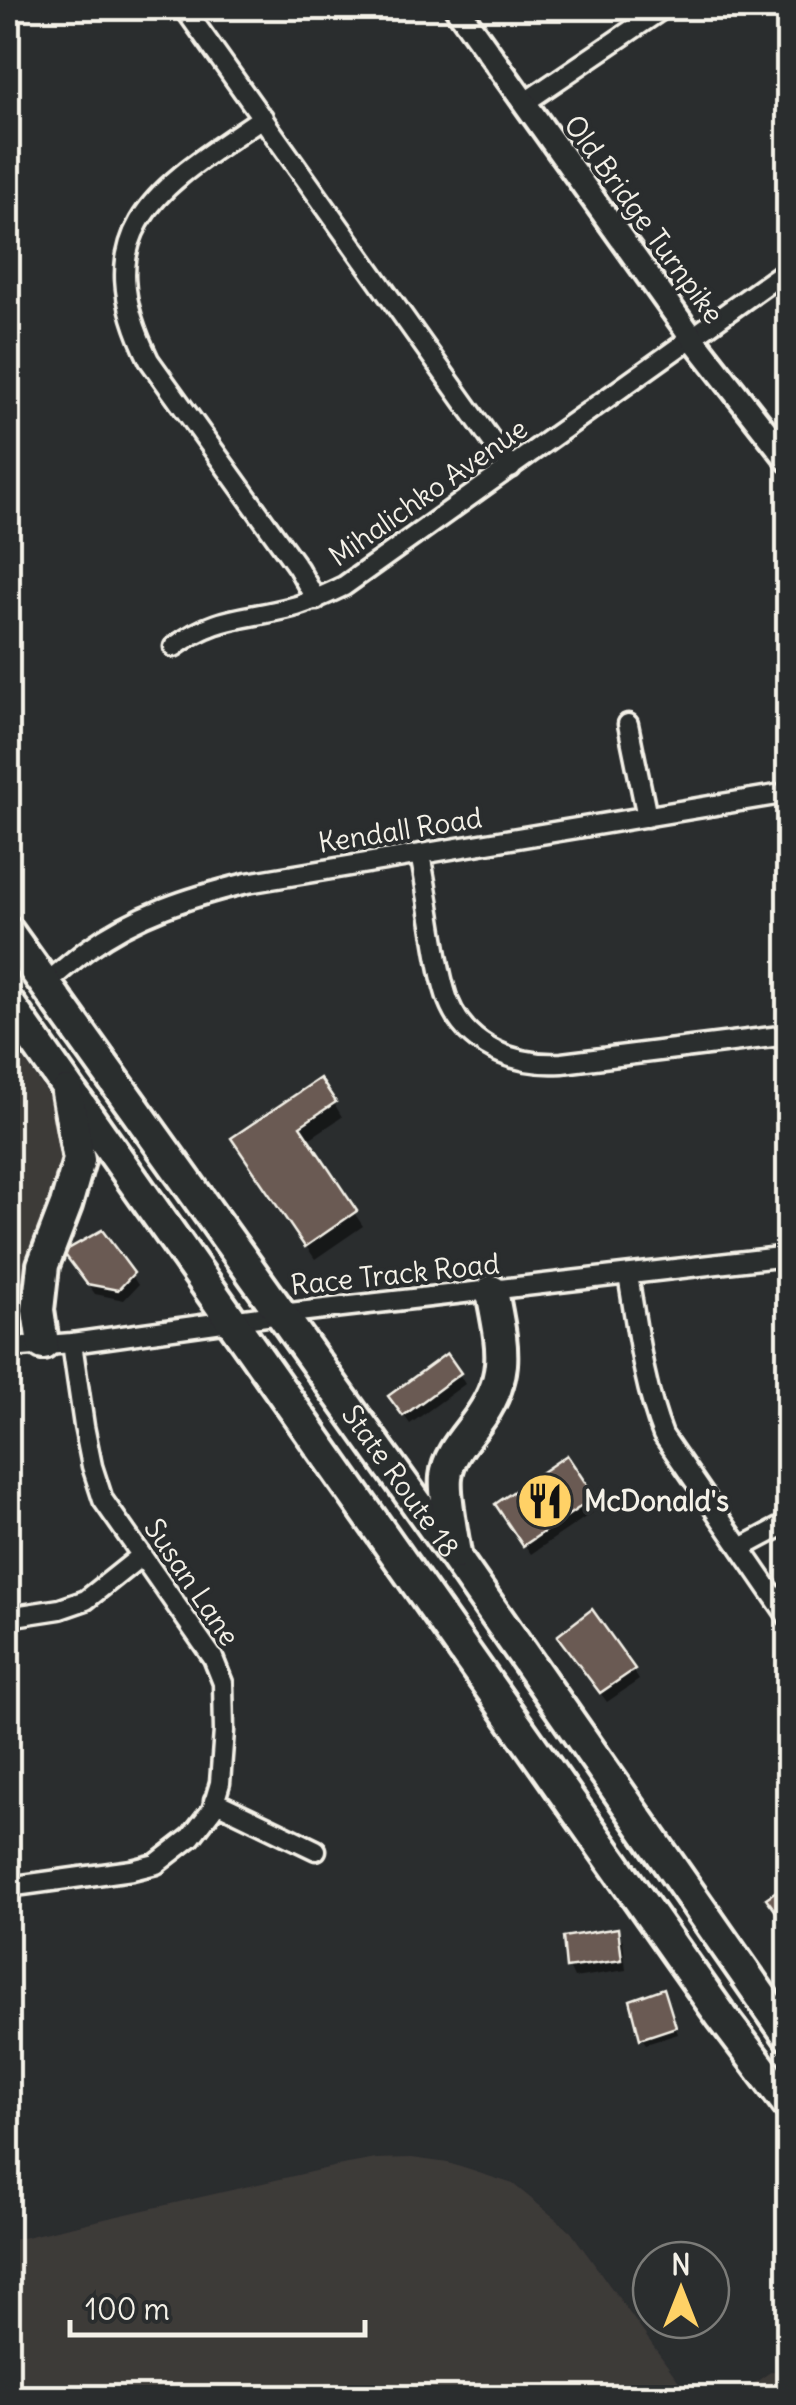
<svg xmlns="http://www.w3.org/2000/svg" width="796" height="2405" viewBox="0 0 796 2405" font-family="Delius,sans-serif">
  <rect width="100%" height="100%" fill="#2a2d2e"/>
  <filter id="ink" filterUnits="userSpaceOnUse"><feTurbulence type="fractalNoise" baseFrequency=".01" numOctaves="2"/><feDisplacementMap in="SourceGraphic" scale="20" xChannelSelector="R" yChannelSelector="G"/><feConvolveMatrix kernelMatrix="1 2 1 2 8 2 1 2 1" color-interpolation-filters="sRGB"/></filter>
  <g filter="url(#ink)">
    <!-- built -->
    <path fill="#3e3a39" d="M8,1037L54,1103L66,1138L60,1185L31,1314L17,1326L8,1328Z
      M412,2158L448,2163L513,2184L561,2223L571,2232L690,2397H8V2241L337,2166L376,2159Z
      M772,2371L788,2374V2397H734Z"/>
    <!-- shadow -->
    <path fill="#0007" d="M334,1103L342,1117L306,1141L363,1226L315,1259L243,1153Z
      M72,1262L131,1274L138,1285L124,1300L95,1294Z
      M459,1374L465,1384L410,1424L398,1407Z
      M566,1459L599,1508L531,1554L504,1515Z
      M567,1647L633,1670L639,1680L607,1702Z
      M617,1931L623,1941L626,1970L574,1978L569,1967Z
      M666,1998L678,2034L646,2044L642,2038Z"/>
    <!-- building -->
    <path fill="#6b5a52" stroke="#f4f1e8" stroke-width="2.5" d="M320,1078L336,1102L300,1126L357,1211L305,1247L231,1138Z
      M102,1230L134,1273L118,1290L87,1284L63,1252Z
      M447,1353L461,1373L403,1416L388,1396Z
      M567,1455L595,1497L523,1546L495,1504Z
      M592,1609L635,1669L600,1693L557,1636Z
      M788,1883V1928L766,1898Z
      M618,1928L622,1960L566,1968L563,1937Z
      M664,1988L676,2027L640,2039L630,2000Z"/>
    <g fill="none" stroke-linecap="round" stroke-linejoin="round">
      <!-- minor casing -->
      <g stroke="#f4f1e8" stroke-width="25">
        <path id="minor" d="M184,8L511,468
          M524,103L664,8
          M263,117C164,185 83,226 149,360L298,568L316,600
          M174,647C217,615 244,620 293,607C311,602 327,594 344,586L788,269
          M628,724L647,817
          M420,854C425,880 429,905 433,931C437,954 440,978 448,1000C466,1047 515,1066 562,1063L788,1035
          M45,984C59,973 73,960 88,949C136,914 190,897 247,883L788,793
          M628,1275C637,1328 643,1384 663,1435L788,1617
          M8,1348L72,1343L281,1314L788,1256
          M741,1548L788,1523
          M8,1617L60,1609L86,1600L141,1556
          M214,1801L316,1850
          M8,1887L132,1870L156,1864L191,1837L212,1810L220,1783L224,1731L223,1683L213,1658L103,1500L92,1466L84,1426L72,1343"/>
      </g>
      <!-- tertiary casing -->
      <g stroke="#f4f1e8" stroke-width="30">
        <path id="tertiary" d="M457,8L691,336L788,460"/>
      </g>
      <!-- trunk casing -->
      <g stroke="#f4f1e8" stroke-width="38">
        <g id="trunk">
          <path id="s1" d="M8,932L455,1557L788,2035"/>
          <path d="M8,1003L722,2017L788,2104"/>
          <path d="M43,1344L38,1310L43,1265L66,1205L79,1160L67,1092"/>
          <path d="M455,1554C452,1534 444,1495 446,1477C448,1456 464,1439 476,1423C512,1376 502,1345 492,1291"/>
        </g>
      </g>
      <!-- minor -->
      <use href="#minor" stroke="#2a2d2e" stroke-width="18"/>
      <!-- tertiary -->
      <use href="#tertiary" stroke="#2a2d2e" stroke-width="22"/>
      <!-- trunk -->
      <use href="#trunk" stroke="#2a2d2e" stroke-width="30"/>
    </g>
  </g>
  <!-- icons -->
  <defs>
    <g id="restaurant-disc" transform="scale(2.875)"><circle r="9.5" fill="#ffd166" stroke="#2a2d2e"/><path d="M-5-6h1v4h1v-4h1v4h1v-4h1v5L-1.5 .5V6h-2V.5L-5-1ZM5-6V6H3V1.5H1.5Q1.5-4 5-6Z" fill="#111"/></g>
  </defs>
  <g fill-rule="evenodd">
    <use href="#restaurant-disc" x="545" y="1501"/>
  </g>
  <g text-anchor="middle" stroke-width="8" stroke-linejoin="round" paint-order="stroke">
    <!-- street labels -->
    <g font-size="28" fill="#f4f1e8" stroke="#2a2d2e">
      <text transform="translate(644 219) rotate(54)" y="10">Old Bridge Turnpike</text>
      <text transform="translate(428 492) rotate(-35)" y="10">Mihalichko Avenue</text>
      <text transform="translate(400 830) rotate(-9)" y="10">Kendall Road</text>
      <text transform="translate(395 1274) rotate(-6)" y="10">Race Track Road</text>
      <text dy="10" stroke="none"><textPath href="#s1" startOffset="675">State Route 18</textPath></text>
      <text transform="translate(192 1582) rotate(56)" y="10">Susan Lane</text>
    </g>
    <!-- poi labels -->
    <g font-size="28" font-weight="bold" fill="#f4f1e8" stroke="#2a2d2e" text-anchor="start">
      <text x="584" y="1511">McDonald's</text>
    </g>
  </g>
  <!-- margin -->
  <rect width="796" height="2405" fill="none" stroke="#2a2d2e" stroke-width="40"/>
  <rect x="20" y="20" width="756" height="2365" fill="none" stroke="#f4f1e8" stroke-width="4" filter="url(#ink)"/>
  <!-- north arrow -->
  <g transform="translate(681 2290)"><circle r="48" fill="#2a2d2e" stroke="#7b7b78" stroke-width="2.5"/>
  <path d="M0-8L18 38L0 25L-18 38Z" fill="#ffd166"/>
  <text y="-15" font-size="28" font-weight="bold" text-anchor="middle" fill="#f4f1e8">N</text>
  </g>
  <!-- scale -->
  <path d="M70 2320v15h295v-15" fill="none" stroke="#f4f1e8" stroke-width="5"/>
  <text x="85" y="2320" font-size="30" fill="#f4f1e8" stroke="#2a2d2e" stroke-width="8" paint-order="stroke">100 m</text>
</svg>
